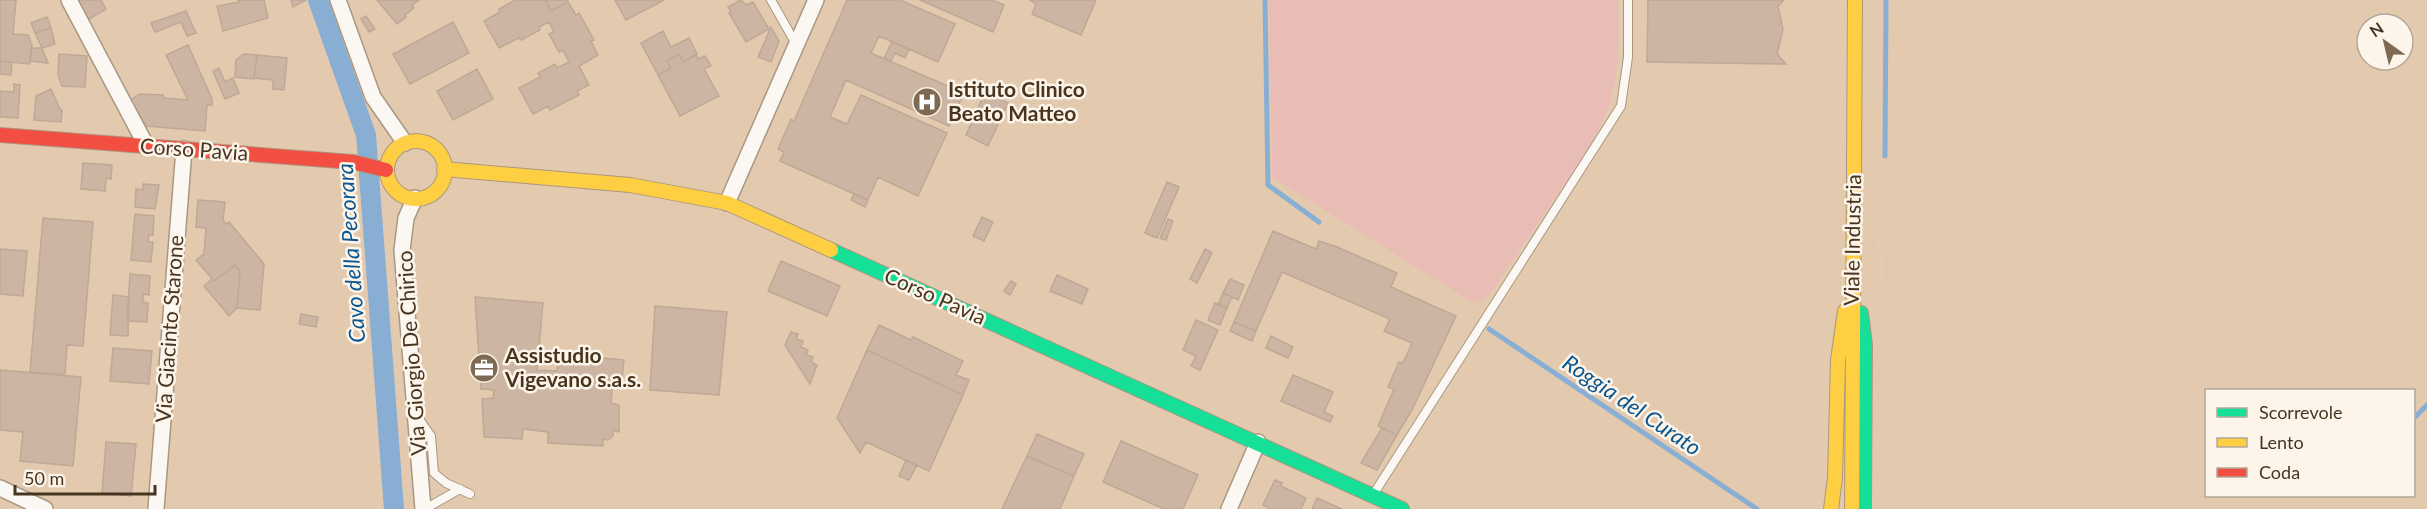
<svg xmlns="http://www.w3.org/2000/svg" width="2427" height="509" viewBox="0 0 2427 509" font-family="Lato,sans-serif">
  <rect width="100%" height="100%" fill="#e3caaf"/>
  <!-- green -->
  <path fill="#e9bdb6" d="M1269,0H1618C1618,31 1620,64 1612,94C1608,111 1600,127 1593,142L1489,295L1481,301H1470L1272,177Z"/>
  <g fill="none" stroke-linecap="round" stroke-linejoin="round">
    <!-- stream -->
    <path stroke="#88afd3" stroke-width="5" d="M1265,0L1268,185L1319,222
      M1885,156L1886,0
      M1489,329L1757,509
      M2414,418L2427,405"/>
    <!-- canal -->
    <path stroke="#88afd3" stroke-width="20" d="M318,0L366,135L394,509"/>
  </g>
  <!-- building -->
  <path fill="#ccb6a3" stroke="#bea896" stroke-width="1.5" d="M0,0H16L13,34L28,35L32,45L30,64L0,61Z
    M74,0H101L106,9L86,21Z
    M238,0H264L268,18L223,31L217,6L239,2Z
    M291,0H306L293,7Z
    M377,0H419L412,5L414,8L405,15L406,17L397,24Z
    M515,0H545L551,11L568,2L576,15L579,13L594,40L591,41L598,55L579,66L589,85L577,91L579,95L550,110L548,106L533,114L519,88L540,77L538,73L555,64L557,68L569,62L563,50L559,52L549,34L554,32L549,22L539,27L540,30L521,40L519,38L499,48L484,21L500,12L499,9Z
    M545,0H568V2L551,11Z
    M615,0H664L626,20Z
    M741,0L746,5L753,2L769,29L746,42L729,13L731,12L728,7Z
    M847,0H900L955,24L938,62L879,36L871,53L964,93L949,126L846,80L830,117L847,124L861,95L947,133L918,196L878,177L868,200L780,161L784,152L778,149L791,119L794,121Z
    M920,0H992L1004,5L993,32Z
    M1030,0H1096L1081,35L1032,14L1036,4Z
    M1648,0H1784L1778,6L1783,29L1777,54L1786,64L1647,62Z
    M186,11L196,33L187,36L181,22L155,32L151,23Z
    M366,16L375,29L369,32L361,19Z
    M47,17L51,28L35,33L31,23Z
    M453,22L469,53L410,84L393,54Z
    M771,27L779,41L771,62L758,57Z
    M51,28L55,44L42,48L35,33Z
    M663,31L671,47L689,38L697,54L683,62L679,54L667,61L671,68L658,75L641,43Z
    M892,42L909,49L905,58L895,53L891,61L884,58Z
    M188,45L212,99V105H207L205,131L146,126L130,100L140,94L163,95L164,98L188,100L166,55Z
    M31,48H42L48,63L30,61Z
    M59,54L87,56L85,87L62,86L58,75Z
    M244,54L257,55L254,79L235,77L236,60Z
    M679,54L683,62L696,55L698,59L705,56L711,66L704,69L719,96L680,116L658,75L671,68L667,61Z
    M257,55L287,58L284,90L273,89V80L254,78Z
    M0,61L12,62L11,75L0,74Z
    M219,68L225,82L233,78L239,93L225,99L213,71Z
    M477,69L493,99L453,120L437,91Z
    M14,84L20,85L18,118L0,117V91L14,92Z
    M51,89L60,109L62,110L61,122L34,120L36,96Z
    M985,92L1008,103L988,146L966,135Z
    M83,163L112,165L111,179L106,178L105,191L81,189Z
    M1167,182L1179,187L1157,238L1145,233Z
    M143,184L159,185L155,209L135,207L136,189L143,190Z
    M854,194L868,200L865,207L851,200Z
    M198,200L225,202L223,220L226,224L229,222L264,264L260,310L237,308L240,271L235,265L214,281L196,260L204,254L206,228L196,227Z
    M135,214L154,216L153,235H149L148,242H153L151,262L131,260Z
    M982,217L993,222L984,241L973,236Z
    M43,218L93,222L83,346L67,345L65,375L30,372Z
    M1168,219L1173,221L1166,240L1160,238Z
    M1273,231L1316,249L1319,241L1337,247L1397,273L1391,287L1456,316L1412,410L1397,435L1378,426L1394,389L1388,387L1399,362L1403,363L1412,343L1384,331L1390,319L1282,272L1256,331L1234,322Z
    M0,249L27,251L23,296L0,294Z
    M1205,249L1212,253L1197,283L1190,279Z
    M781,261L840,286L827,316L768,291Z
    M235,265L240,271L237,308L229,316L204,286L212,279L214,281Z
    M130,274L150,276L149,295L143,294V302L148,303L147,322L127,321Z
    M1057,275L1088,289L1082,304L1050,291Z
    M1230,279L1244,285L1238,300L1223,293Z
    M1011,281L1016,284L1010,295L1004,291Z
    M1223,293L1232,297L1227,308L1218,305Z
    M113,295L129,297L128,336L110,335Z
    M475,297L543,303L537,370L557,371L558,354L624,360L622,380L613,379L611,403L619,405V432L613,430V436L608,440L603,439V446L548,443V432L523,429L522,439L484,437L482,399L493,398L494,390L481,389Z
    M1215,303L1227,308L1220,325L1208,320Z
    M655,306L727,312L719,395L650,390Z
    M301,314L318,317L316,327L299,324Z
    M1196,320L1218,330L1200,370L1191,366L1196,356L1183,350Z
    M1234,322L1256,331L1252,341L1230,331Z
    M879,325L911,340L913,337L963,361L956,375L969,380L963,395L867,350Z
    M791,332L798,334L796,339L803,341L801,347L808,350L806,355L813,357L811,362L817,365L810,384L785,345Z
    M1271,336L1293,347L1288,358L1266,348Z
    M113,348L152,351L149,384L110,381Z
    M867,350L963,395L929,471L866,442L860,453L837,418Z
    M0,370L81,377L73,466L20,461L23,432L0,430Z
    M1293,375L1333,392L1324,412L1333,416L1330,422L1281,401Z
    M1382,428L1397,435L1377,470L1361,463Z
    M1037,434L1084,454L1074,476L1027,456Z
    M1121,441L1198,475L1183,509H1164L1103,482Z
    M106,442L136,444L131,496L102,493Z
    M1027,456L1074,476L1060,509H1002Z
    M906,460L917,465L909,480L899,476Z
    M1275,480L1282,483L1281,486L1306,498L1301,509H1271L1263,505Z
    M1317,498L1319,499L1342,509H1312Z"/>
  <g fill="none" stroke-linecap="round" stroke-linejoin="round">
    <!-- lane casing -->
    <g stroke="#aa9782" stroke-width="10">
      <path id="lane" d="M771,0L796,44
        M419,419L431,436L434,473L446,483L470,494
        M1373,495L1621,106L1628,57V0
        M425,509L460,489"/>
    </g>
    <!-- street casing -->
    <g stroke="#aa9782" stroke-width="18">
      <path id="street" d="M69,0L147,147
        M338,0L373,97L405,143
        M415,198L406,218L402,250L423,509
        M727,203L816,0
        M0,488L45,509
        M156,509L184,149
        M1229,509L1258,442"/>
    </g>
    <!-- fast casing -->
    <g stroke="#aa9782" stroke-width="16">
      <path id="fast" d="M831,250L1402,509
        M1861,313L1865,345L1864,509"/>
    </g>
    <!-- slow casing -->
    <g stroke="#aa9782" stroke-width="16">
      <path id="slow" d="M387 170a29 29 0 1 1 58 0a29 29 0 1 1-58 0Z
        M444,169L630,185L727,203L831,250
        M1831,509L1835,478L1838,360L1845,311
        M1852,509L1855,0"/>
    </g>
    <!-- jam casing -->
    <g stroke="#aa9782" stroke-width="16">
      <path id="jam" d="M0,135L353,162L386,170"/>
    </g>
    <!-- path -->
    <path stroke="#dad2c9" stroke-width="3" stroke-dasharray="3 4.5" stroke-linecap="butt" d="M1877,232L1882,266L1883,315"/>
    <!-- lane -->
    <use href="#lane" stroke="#fbf7f3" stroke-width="8"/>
    <!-- street -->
    <use href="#street" stroke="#fbf7f3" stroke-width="15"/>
    <!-- fast -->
    <use href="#fast" stroke="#16e098" stroke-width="14"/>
    <!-- slow -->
    <use href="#slow" stroke="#ffcf43" stroke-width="14"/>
    <!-- jam -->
    <use href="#jam" stroke="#f24e42" stroke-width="14"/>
  </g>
  <!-- icons -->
  <defs>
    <g id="hospital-disc" transform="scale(1.5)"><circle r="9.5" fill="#7e6952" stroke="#fdf4ea"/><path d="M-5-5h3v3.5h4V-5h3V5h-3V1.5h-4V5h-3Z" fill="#fff"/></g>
    <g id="office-disc" transform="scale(1.5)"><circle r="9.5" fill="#7e6952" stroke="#fdf4ea"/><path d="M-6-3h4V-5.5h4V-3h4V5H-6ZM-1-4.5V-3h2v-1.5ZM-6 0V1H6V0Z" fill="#fff"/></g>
  </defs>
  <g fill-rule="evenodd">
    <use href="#hospital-disc" x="927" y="102"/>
    <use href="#office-disc" x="484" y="368"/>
  </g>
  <g text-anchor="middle" stroke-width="5" stroke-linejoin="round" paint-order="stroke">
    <!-- poi labels -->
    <g font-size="21" font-weight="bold" fill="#473520" stroke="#fdf4ea" text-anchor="start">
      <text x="948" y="97">Istituto Clinico<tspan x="948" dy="24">Beato Matteo</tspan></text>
      <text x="505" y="363">Assistudio<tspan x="505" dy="24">Vigevano s.a.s.</tspan></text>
    </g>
    <!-- street labels -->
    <g font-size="21" fill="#473520" stroke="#fdf4ea">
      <text transform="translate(194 150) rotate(4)" y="7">Corso Pavia</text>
      <text transform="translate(1853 240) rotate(-89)" y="7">Viale Industria</text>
      <text transform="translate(935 297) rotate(24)" y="7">Corso Pavia</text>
      <text transform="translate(170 329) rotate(-86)" y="7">Via Giacinto Starone</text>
      <text transform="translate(412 353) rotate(-94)" y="7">Via Giorgio De Chirico</text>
    </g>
    <!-- water labels -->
    <g font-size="22" font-style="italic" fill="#095691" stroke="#fdf4ea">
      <text transform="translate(351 253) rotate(-94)" y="8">Cavo della Pecorara</text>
      <text transform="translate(1632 405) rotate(34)" y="8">Roggia del Curato</text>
    </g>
  </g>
  <!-- legend -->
  <rect x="2205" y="389" width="210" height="108" fill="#fdf4ea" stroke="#b4a899" stroke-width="1.5"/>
  <rect x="2217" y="408" width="30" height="9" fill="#16e098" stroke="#b4a899" stroke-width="1.5"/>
  <text x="2259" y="419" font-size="18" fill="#473520">Scorrevole</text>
  <rect x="2217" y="438" width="30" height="9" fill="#ffcf43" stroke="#b4a899" stroke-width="1.5"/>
  <text x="2259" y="449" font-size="18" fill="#473520">Lento</text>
  <rect x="2217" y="468" width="30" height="9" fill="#f24e42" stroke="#b4a899" stroke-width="1.5"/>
  <text x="2259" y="479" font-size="18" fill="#473520">Coda</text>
  <!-- north arrow -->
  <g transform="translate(2385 42) rotate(326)"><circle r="28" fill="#fdf4ea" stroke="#b4a899" stroke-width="1.5"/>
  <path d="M0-4.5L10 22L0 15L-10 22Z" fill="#7e6952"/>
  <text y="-9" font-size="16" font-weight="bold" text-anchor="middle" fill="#473520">N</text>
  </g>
  <!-- scale -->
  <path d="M15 485v9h140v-9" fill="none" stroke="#473520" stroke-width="3"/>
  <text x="24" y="485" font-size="18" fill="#473520" stroke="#fdf4ea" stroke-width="4.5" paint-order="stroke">50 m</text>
</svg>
